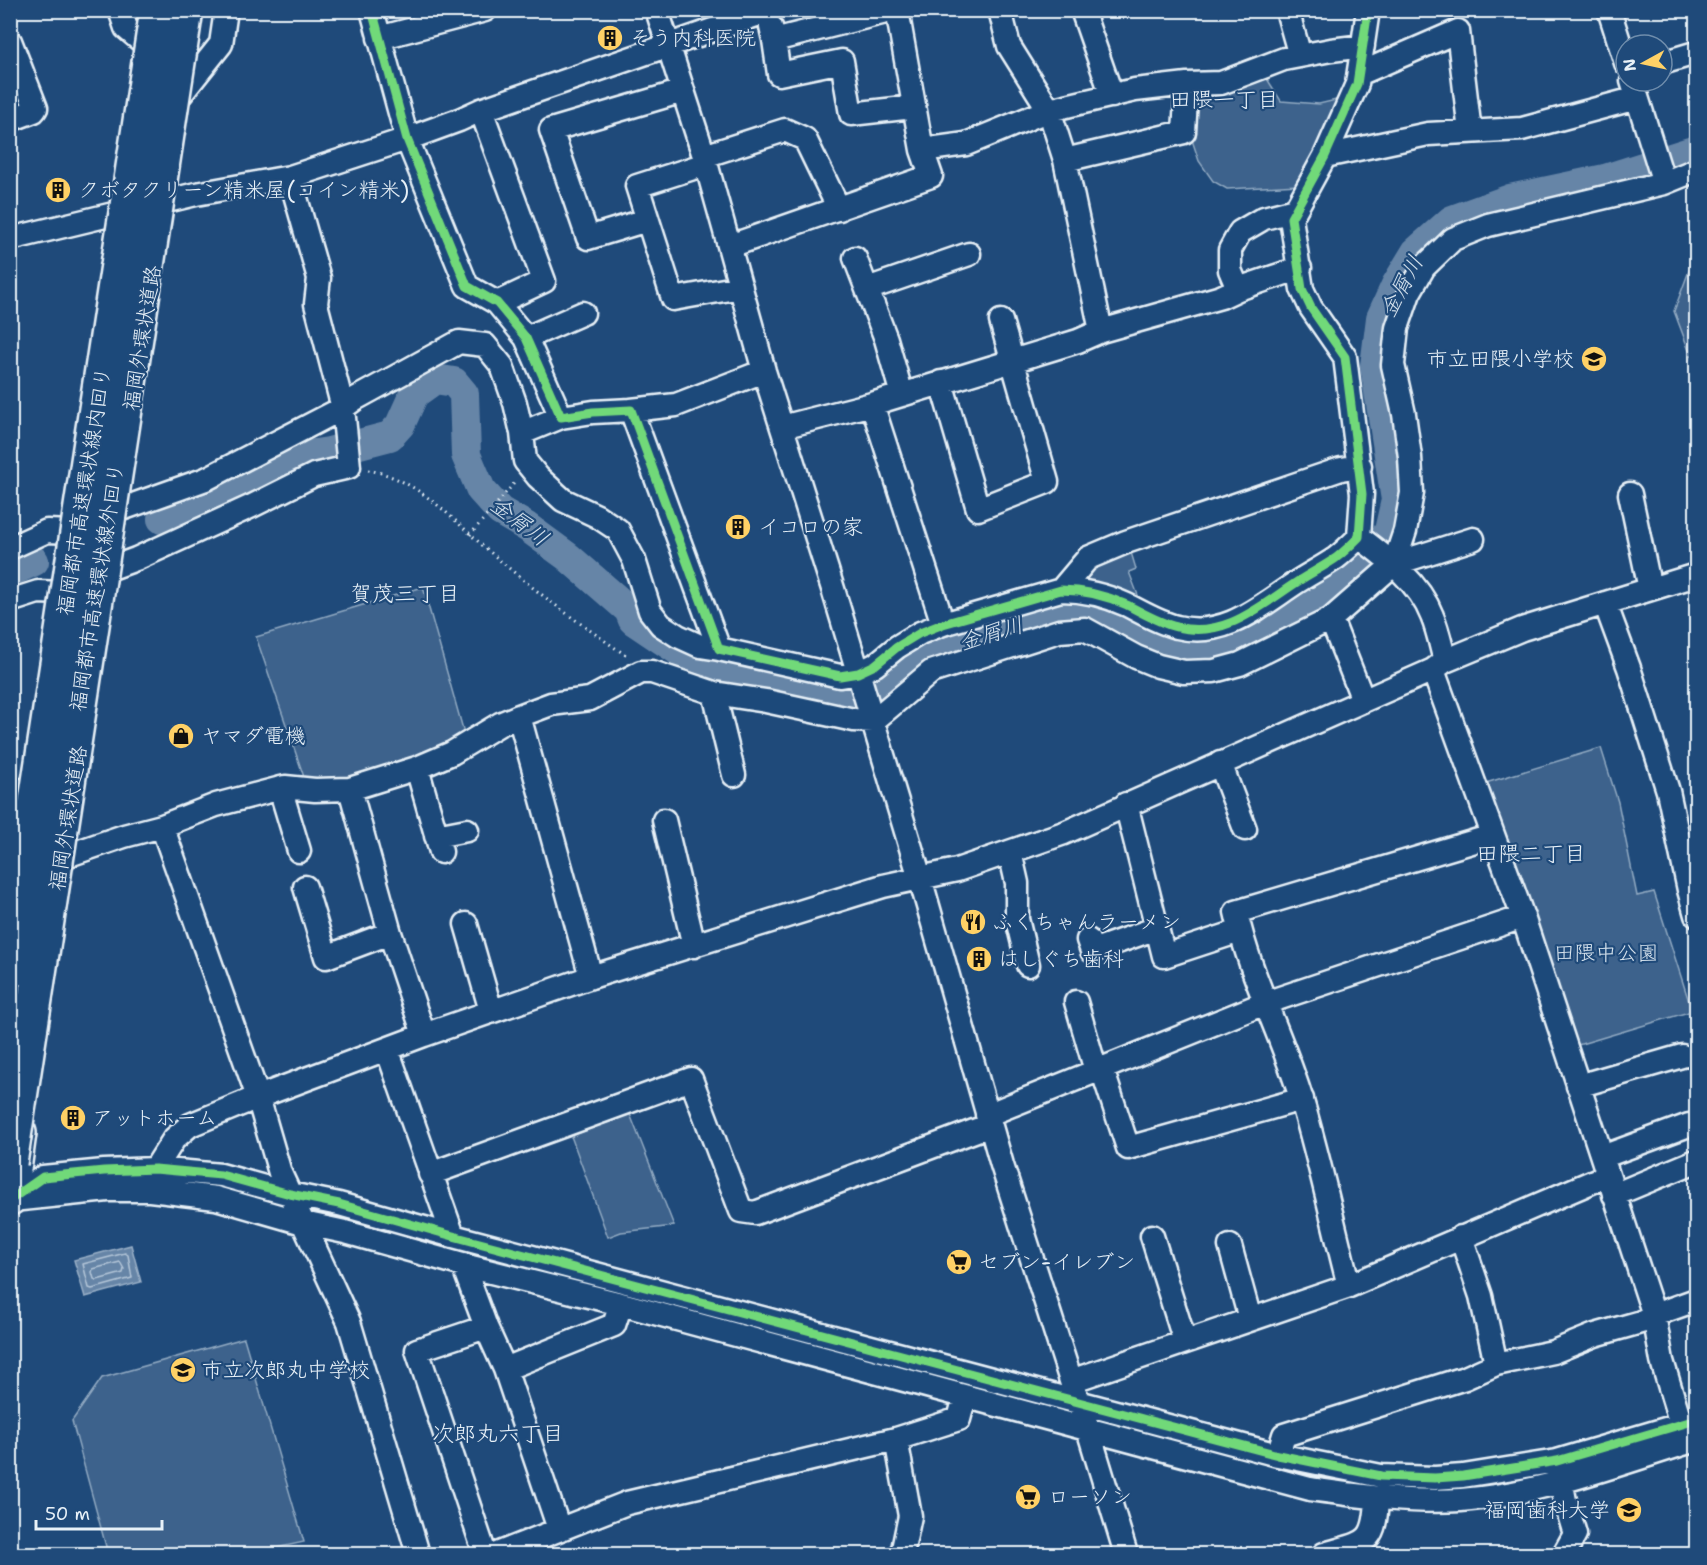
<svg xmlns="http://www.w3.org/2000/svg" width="1707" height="1565" viewBox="0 0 1707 1565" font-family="'Shantell Sans','Klee One',sans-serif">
  <rect width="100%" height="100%" fill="#1f4a7a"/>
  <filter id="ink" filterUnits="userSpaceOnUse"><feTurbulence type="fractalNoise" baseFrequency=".0167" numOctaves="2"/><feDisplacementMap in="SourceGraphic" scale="12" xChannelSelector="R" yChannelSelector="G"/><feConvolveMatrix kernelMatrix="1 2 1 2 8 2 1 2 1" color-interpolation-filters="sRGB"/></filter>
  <g filter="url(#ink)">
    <!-- green -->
    <path fill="#3c628c" stroke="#92aac2" stroke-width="1.5" d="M1264,74L1281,101L1319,104L1340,99L1298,185L1227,189L1213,181L1199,161L1192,140L1197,93Z
      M1696,252V369L1674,311Z
      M1130,549L1136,569L1129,572L1143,608L1098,589L1080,578L1087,567Z
      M423,587L464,733L438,750L344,781L305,780L256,637Z
      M1601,748L1618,802L1637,896L1654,892L1692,1011L1571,1047L1479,785Z
      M630,1114L674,1226L621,1232L608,1237L571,1136Z
      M244,1338L304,1542L248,1554H108L72,1421L102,1378Z"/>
    <!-- water -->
    <path fill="#6685a7" stroke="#9ab0c7" stroke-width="1.5" d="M131,1245L141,1282L85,1297L74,1260Z"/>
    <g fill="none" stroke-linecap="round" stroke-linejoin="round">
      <!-- shore -->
      <path stroke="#b4c6d8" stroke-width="1.5" d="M125,1253L128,1255L132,1278L92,1289L89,1288L83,1264Z
        M120,1262L124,1269L123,1273L97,1280L94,1279L92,1272L93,1269Z"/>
      <!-- river -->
      <path stroke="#6685a7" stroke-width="30" d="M162,519L204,503L301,456L329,452L390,436L400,425L414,394L435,379L454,382L464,394L466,455L481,490L500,511L527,527L568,557L629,610L633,620L697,663L796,688L847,695L886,682L937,650L995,634L1022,623L1050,615L1090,613L1145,641L1199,650L1235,645L1254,631L1318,598L1365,566L1389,531L1396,500L1375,366L1381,318L1396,285L1416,252L1452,220L1510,199L1605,179L1696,150
        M10,572L34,561"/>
      <!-- minor casing -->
      <g stroke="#e8f1f8" stroke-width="27">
        <path id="minor" d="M120,10L126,28L146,45
          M372,10L407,139L467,286L497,303L526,338L561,417L593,412L631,410L719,649L840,676L858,673L875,665L897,647L920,633L943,624L1061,590C1085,590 1105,595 1127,605C1143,613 1159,623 1177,627C1225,639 1260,606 1297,582C1309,574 1323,567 1336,558C1344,552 1352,544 1359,537L1362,494L1345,357L1311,308L1302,289L1291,218L1325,156L1357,84L1368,10
          M657,10L704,156L764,371L833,589L920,878L1002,1165L1071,1381L1088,1429L1126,1554
          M897,10L922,150
          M1000,10L1009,46L1049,110L1065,160L1101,331
          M1082,10L1112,96
          M1287,10L1300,56
          M1609,10L1626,63
          M771,27L774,40L894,10
          M379,38L485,10
          M774,40L779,74L842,61L851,114L913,107
          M10,41L36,108L34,111L10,120
          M1662,63L1692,54
          M1359,74L1458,31L1470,132
          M1632,81L1664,183
          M174,103L221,44L226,10
          M481,110L544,281L497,303
          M704,156L785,130L805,139L839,209
          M1325,156L1428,134L1522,129L1637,98
          M1065,160L1184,132L1187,84
          M706,164L637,186L673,299L741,287
          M647,220L588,238L551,130L683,91
          M10,239L196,194L290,177L407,139L459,120L481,110L768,11
          M730,246L931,176L922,150L966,144L1049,110L1135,90L1187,84L1221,83L1284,59L1331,50L1363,46
          M855,258L886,339L902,395
          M867,289L969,254
          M1238,289L1230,270V250L1240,232L1264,218L1295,210
          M526,338L583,313
          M941,382L978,509L1047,482L1001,321
          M872,404L943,624
          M631,410L676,405L764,371
          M782,427L872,404L1078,341L1101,331L1221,297L1238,289L1300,268
          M522,433L525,461L538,477L563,500L597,516L618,530L634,560L650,611L661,625L678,636L700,646L719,649
          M1630,494L1650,589
          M116,511L206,479L343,408L355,399L459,342L485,345L502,366L515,403L522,433L561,417
          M1359,537C1387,558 1419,582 1432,616C1438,630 1441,646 1445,661
          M10,548L47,531L73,532
          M1394,564L1405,531L1412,493L1410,457L1404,414L1393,365L1397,328L1409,293L1424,267L1453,239L1488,225L1664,183L1696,170
          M106,570L136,559L252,506L314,475L349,467L343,408L316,304L319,278L290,177
          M1061,590L1088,558L1126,542L1341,469L1360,466
          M10,601L38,592L63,593
          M1605,603L1629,668L1668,791L1689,890L1696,889
          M1331,619L1363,700
          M1433,670L1523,917L1608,1175L1654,1315L1662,1361L1681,1424
          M714,693L734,775
          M519,716L591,977
          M1220,763L1245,829
          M417,768L441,852
          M10,788L14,790L33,791
          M280,788L299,851
          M350,789L390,933L424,1035
          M1126,804L1164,956L1240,931
          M664,820L694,946
          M162,826L258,1097L280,1173L349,1322L418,1554
          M436,836L467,830
          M1010,852L1017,883V919L1028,965
          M63,857L124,836L162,826L216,805L285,787L315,790L350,789L417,768L452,753L500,724L519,716L551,704L590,699L641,672H652L714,693L766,701L854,720L873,721L931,672L1059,631L1085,629L1136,657L1158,666L1184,672L1214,671L1240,664L1331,619L1394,564L1473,539
          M305,887L326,957L390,933
          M1689,890L1696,915
          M466,924L491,1011
          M1088,940L1092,951L1157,928
          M1076,1002L1096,1071
          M387,1049L453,1236
          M1102,1069L1128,1148L1302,1099
          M1578,1086L1682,1056
          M987,1115L1265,1003L1523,917
          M1602,1157L1689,1125
          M155,1169L174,1139L190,1125L258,1097L424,1035L591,977L883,886L957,870L1064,833L1433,670L1445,661L1522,629L1696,575
          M430,1174L691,1079L741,1211L755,1213L990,1125
          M1614,1195L1696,1161
          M10,1200L43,1177L104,1171L155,1169L221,1175L290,1194L339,1204L453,1236L1278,1455L1381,1476L1435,1478L1463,1476L1557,1461L1696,1420
          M12,1200L108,1190H150L216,1198L303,1223L345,1232L463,1265L621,1304L1310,1489C1361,1496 1410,1503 1461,1500C1542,1494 1620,1463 1696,1440
          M1152,1236L1185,1342
          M1461,1237L1481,1296L1496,1364
          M1230,1246L1250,1319
          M463,1265L486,1327L505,1369L559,1529
          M1349,1286C1333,1224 1320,1161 1302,1101C1283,1037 1250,977 1236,912L1492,836
          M505,1369L614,1325L621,1304
          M1071,1381L1349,1286L1608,1175
          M896,1439L910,1516L902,1554
          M1278,1455L1284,1435L1465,1378L1496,1364L1553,1352L1595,1335L1641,1322L1654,1315L1696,1300
          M1559,1468L1565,1501L1575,1534L1564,1554
          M485,1554L417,1350L486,1327
          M497,1554L627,1503L896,1439L959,1419L965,1397
          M1324,1554C1365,1542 1375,1546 1377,1499"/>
      </g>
      <!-- highway casing -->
      <g stroke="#e8f1f8" stroke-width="38">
        <path id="highway" d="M10,1198L19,1133"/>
      </g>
      <!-- path -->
      <path stroke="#e8f1f8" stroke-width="3" stroke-dasharray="1.5 4.5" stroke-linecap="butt" d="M368,470C421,479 457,525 496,557C526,583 558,608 591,631C604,640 616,649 629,657
        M470,535L516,481"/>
      <!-- minor -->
      <use href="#minor" stroke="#1f4a7a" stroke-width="22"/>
      <!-- highway -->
      <use href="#highway" stroke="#1f4a7a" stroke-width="33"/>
      <!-- highway-bridge casing -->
      <g stroke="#e8f1f8" stroke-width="38" stroke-linecap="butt">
        <path id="highway-bridge" d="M10,971L157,10
          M10,1163L186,10"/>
      </g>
      <!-- highway-bridge -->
      <use href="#highway-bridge" stroke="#1f4a7a" stroke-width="33"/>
      <!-- cycleway casing -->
      <g stroke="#1f4a7a" stroke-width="13">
        <path id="cycleway" d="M372,10L407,139L467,286L497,303L526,338L561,417L593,412L631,410L719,649L840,676L858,673L875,665L897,647L920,633L943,624L1061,590C1085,590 1105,595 1127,605C1143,613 1159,623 1177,627C1225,639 1260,606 1297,582C1309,574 1323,567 1336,558C1344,552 1352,544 1359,537L1362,494L1345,357L1311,308L1302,289L1291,218L1325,156L1357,84L1368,10
          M10,1200L43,1177L104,1171L155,1169L221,1175L290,1194L339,1204L453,1236L1278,1455L1381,1476L1435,1478L1463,1476L1557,1461L1696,1420"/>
      </g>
      <!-- cycleway -->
      <use href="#cycleway" stroke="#71d979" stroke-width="9"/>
    </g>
  </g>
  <!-- icons -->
  <defs>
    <g id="building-disc" transform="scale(1.35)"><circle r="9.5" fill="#ffd166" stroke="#1f4a7a"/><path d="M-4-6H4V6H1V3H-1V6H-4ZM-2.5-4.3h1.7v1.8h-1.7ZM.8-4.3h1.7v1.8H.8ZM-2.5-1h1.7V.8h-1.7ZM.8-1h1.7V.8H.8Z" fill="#111"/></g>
    <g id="school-disc" transform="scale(1.35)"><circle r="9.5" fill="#ffd166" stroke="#1f4a7a"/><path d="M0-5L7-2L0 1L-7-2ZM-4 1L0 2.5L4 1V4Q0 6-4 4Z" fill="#111"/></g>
    <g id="shop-disc" transform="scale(1.35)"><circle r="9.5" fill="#ffd166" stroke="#1f4a7a"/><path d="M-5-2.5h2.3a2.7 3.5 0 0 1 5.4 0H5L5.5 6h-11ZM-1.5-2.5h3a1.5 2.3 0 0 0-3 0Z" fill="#111"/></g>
    <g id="restaurant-disc" transform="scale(1.35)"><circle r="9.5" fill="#ffd166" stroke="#1f4a7a"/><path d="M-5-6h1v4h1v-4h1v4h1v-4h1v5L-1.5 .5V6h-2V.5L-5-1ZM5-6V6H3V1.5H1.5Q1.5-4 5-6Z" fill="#111"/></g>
    <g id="supermarket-disc" transform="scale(1.35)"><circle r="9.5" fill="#ffd166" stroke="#1f4a7a"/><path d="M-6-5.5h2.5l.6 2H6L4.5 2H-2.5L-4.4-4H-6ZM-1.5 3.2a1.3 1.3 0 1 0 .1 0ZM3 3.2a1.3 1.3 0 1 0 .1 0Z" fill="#111"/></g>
    <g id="university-disc" transform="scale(1.35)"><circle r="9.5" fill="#ffd166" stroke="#1f4a7a"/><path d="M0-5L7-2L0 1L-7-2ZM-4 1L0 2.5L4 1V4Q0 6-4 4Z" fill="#111"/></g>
  </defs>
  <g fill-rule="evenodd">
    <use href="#building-disc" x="610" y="38"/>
    <use href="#building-disc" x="58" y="190"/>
    <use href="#school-disc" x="1594" y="359"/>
    <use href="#building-disc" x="738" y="527"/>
    <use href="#shop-disc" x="181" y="736"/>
    <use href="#restaurant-disc" x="973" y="922"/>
    <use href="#building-disc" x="979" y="959"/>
    <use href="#building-disc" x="73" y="1118"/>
    <use href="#supermarket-disc" x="959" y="1262"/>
    <use href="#school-disc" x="183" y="1370"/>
    <use href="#supermarket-disc" x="1028" y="1497"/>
    <use href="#university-disc" x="1629" y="1510"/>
  </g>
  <g text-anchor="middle" stroke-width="4.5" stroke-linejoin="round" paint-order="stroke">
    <!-- poi labels -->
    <g font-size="21" fill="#e8f1f8" stroke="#1f4a7a" text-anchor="start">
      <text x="630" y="45">そう内科医院</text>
      <text x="78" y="197">クボタクリーン精米屋(コイン精米)</text>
      <text x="1574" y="366" text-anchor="end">市立田隈小学校</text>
      <text x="758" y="534">イコロの家</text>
      <text x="201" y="743">ヤマダ電機</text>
      <text x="992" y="929">ふくちゃんラーメン</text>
      <text x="998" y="966">はしぐち歯科</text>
      <text x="92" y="1125">アットホーム</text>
      <text x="978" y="1269">セブン-イレブン</text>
      <text x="202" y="1377">市立次郎丸中学校</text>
      <text x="1048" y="1504">ローソン</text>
      <text x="1610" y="1517" text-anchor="end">福岡歯科大学</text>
    </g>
    <!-- street labels -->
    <g font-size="21" fill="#e8f1f8" stroke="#1f4a7a">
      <text transform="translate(142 338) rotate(-81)" y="7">福岡外環状道路</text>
      <text transform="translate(84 491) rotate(-81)" y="7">福岡都市高速環状線内回り</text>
      <text transform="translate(97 587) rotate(-81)" y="7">福岡都市高速環状線外回り</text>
      <text transform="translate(68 818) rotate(-81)" y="7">福岡外環状道路</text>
    </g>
    <!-- park labels -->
    <g font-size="21" fill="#d7e3ed" stroke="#1f4a7a">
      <text x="1606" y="960">田隈中公園</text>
    </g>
    <!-- neighbourhood labels -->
    <g font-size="22" fill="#e8f1f8" stroke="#1f4a7a">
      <text x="1224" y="107">田隈一丁目</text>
      <text x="405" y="601">賀茂三丁目</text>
      <text x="1531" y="861">田隈二丁目</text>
      <text x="498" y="1441">次郎丸六丁目</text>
    </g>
    <!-- water labels -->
    <g font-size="22" font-style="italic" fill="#d4e1ec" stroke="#1f4a7a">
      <text transform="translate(1401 286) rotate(-62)" y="8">金屑川</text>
      <text transform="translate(520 521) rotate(37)" y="8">金屑川</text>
      <text transform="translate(991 633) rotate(-17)" y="8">金屑川</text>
    </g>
  </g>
  <!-- margin -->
  <rect width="1707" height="1565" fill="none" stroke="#1f4a7a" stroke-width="36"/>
  <rect x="18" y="18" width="1671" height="1529" fill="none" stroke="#e8f1f8" stroke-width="2" filter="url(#ink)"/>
  <!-- north arrow -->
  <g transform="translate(1644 63) rotate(262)"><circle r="28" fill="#1f4a7a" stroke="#6f8dac" stroke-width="1.5"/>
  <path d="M0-4.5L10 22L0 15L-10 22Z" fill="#ffd166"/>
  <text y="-9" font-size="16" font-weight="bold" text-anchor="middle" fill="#e8f1f8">N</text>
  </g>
  <!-- scale -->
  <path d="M36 1520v9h126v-9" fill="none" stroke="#e8f1f8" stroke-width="3"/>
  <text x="45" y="1520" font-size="18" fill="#e8f1f8" stroke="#1f4a7a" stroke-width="4.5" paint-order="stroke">50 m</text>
</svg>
